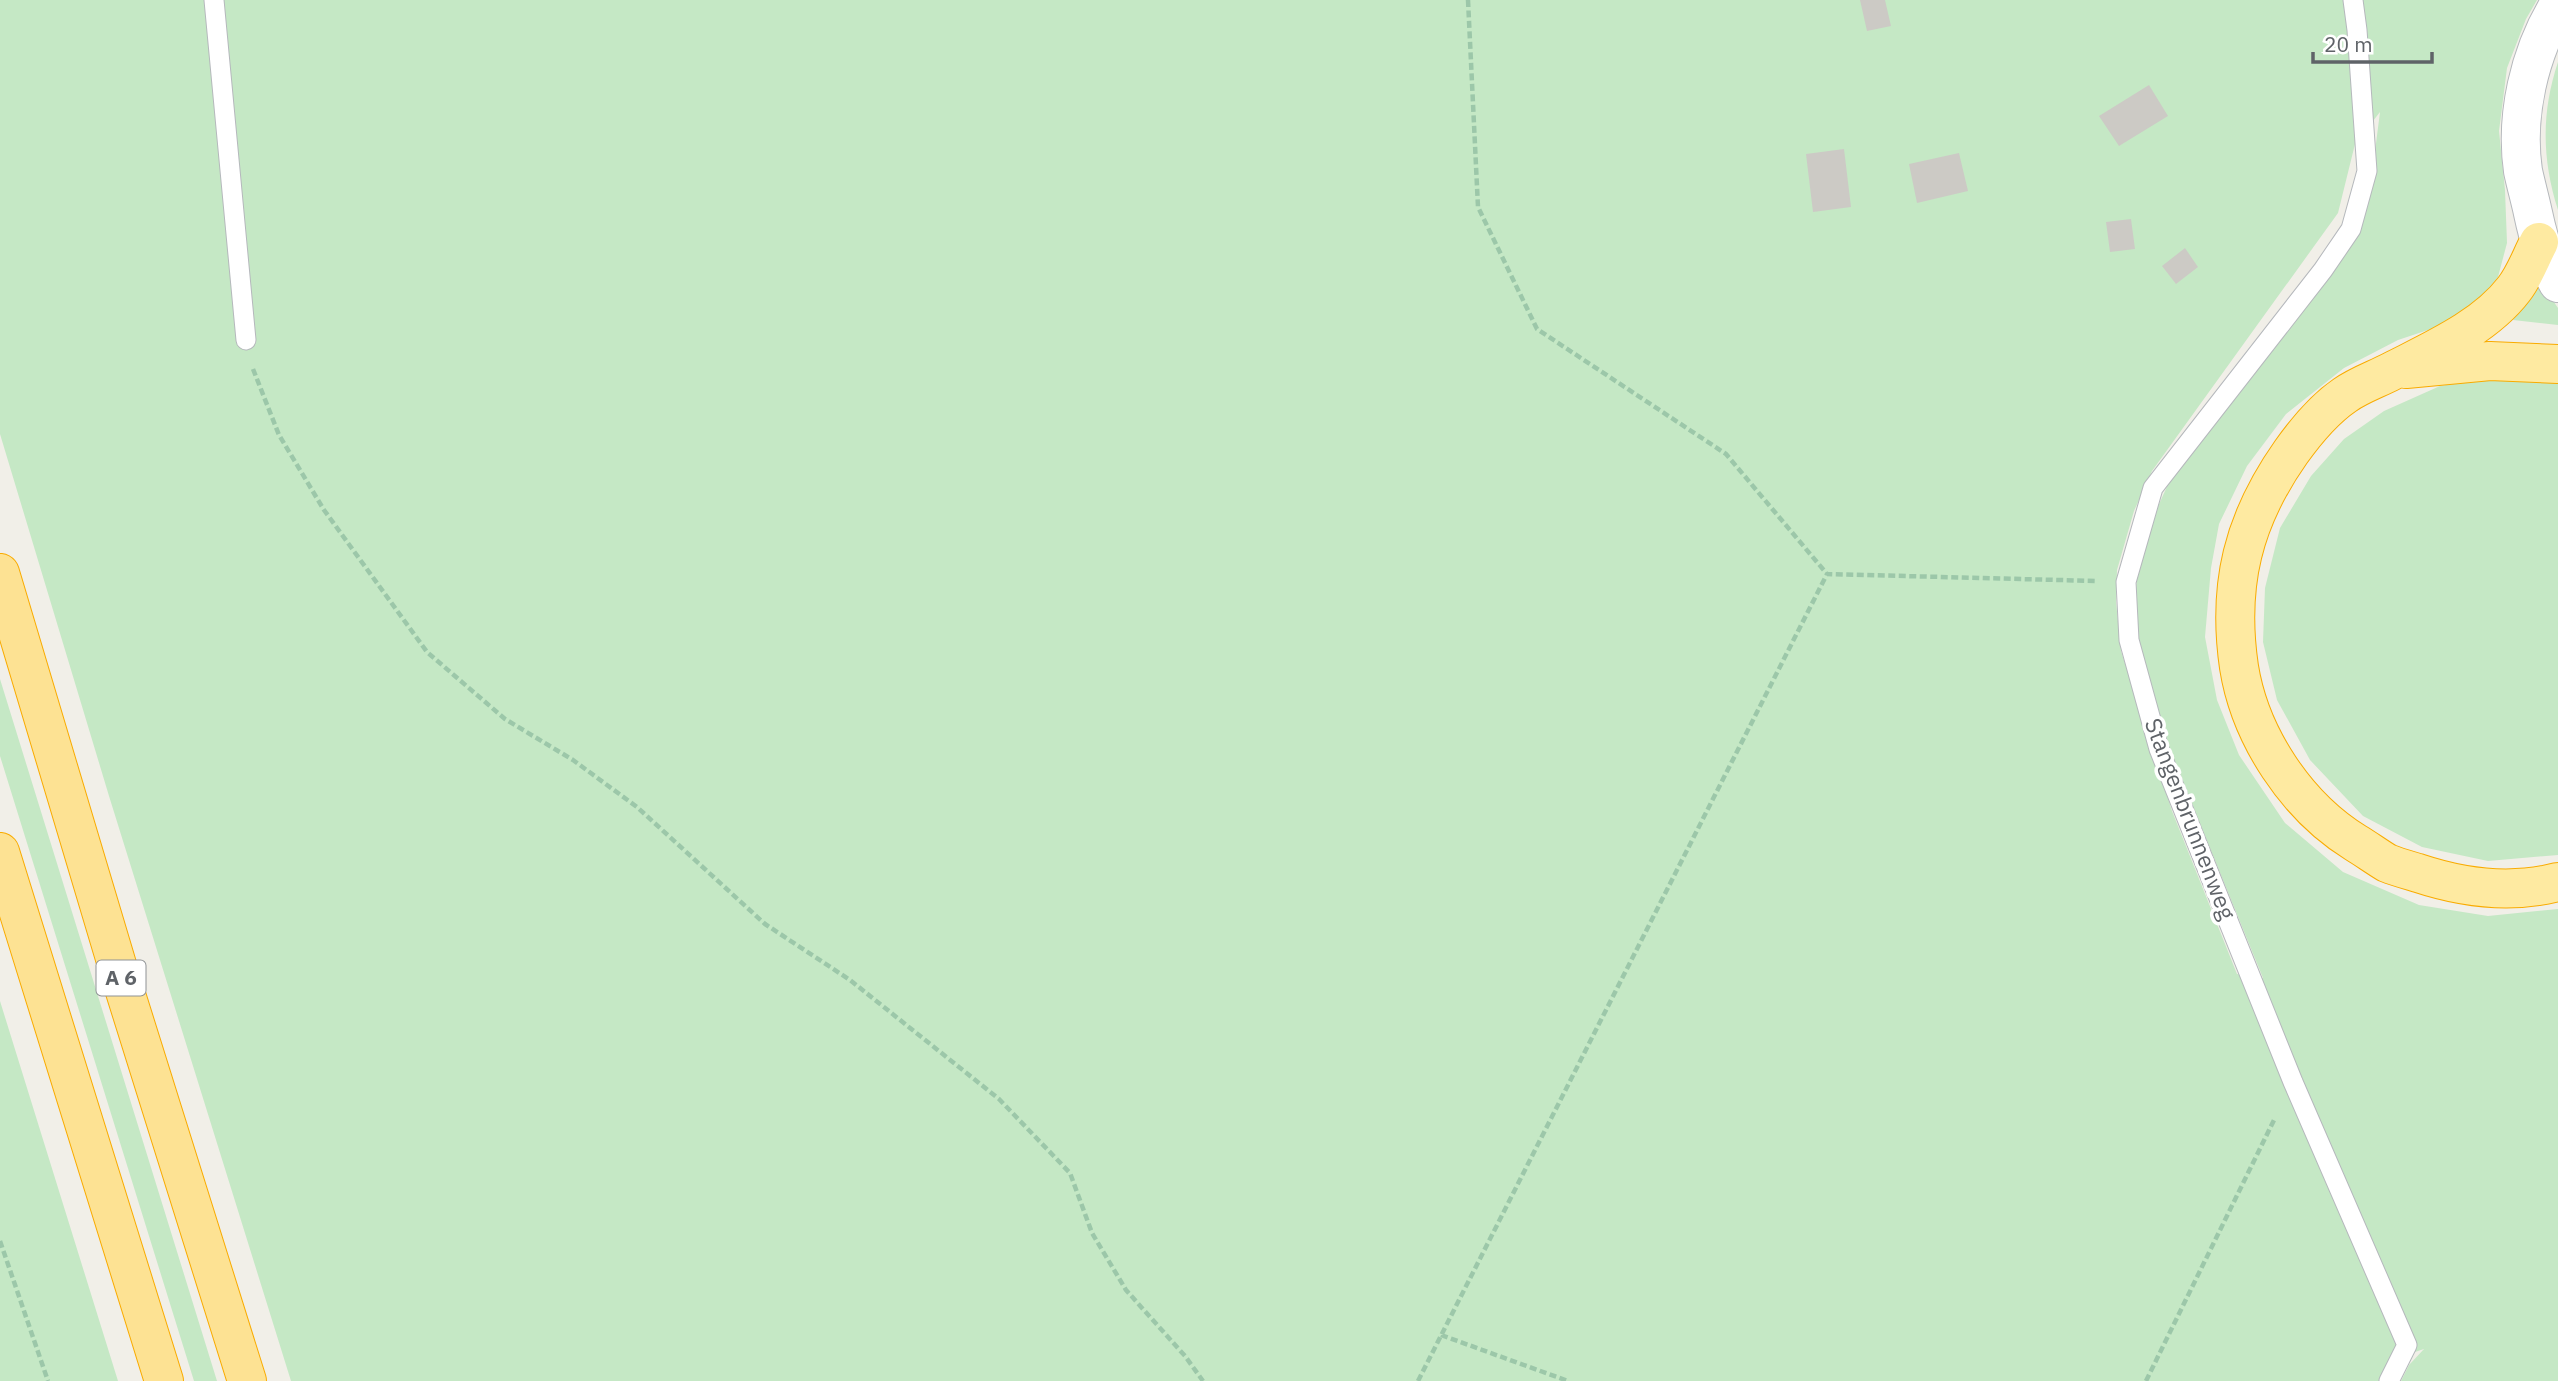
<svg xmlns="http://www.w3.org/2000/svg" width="2558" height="1381" viewBox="0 0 2558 1381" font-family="'IBM Plex Sans',sans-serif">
  <rect width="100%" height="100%" fill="#f1efe8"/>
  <!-- green -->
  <path fill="#c5e8c5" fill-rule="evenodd" d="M0,0H2537L2526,19L2507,68L2499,131L2505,190L2507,243L2498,277L2475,305L2446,324L2398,340L2344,368L2286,414L2247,466L2219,524L2211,568L2205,637L2217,700L2239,755L2285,823L2343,872L2419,905L2488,916L2558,909V1381H2401L2409,1365L2424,1349L2394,1359L2383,1381H291L109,796L0,434ZM2380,112L2368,206L2353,238L2175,469L2150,524L2137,577L2134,616L2154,711L2263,978L2237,974L2172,811L2121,651L2116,602L2117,570L2134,511L2152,471L2338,213L2355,144Z
    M2558,62V210C2542,159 2541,113 2558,62Z
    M2537,277L2558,308V325L2513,320L2529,299Z
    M2490,378L2558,382V855L2488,861L2422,847L2363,816L2310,760L2277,700L2263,642L2265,588L2280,528L2311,476L2344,439L2384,411L2440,386Z
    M0,679L217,1381H194L0,756Z
    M0,1001L118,1381H0Z"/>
  <!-- building -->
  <path fill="#cccac5" d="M1860,0H1885L1891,26L1867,31Z
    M2149,85L2168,116L2119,146L2099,116Z
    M1844,149L1851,207L1813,212L1806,154Z
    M1959,153L1968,191L1917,203L1909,164Z
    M2131,219L2135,249L2110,252L2106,222Z
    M2185,248L2198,267L2176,284L2162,266Z"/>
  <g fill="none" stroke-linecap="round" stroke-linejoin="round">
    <!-- service casing -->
    <g stroke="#b5b8bc" stroke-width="21">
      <path id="service" d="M214,0L246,340
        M2353,0L2357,30L2367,171L2351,229L2323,270L2153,488L2126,582L2129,640L2159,749L2293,1082L2407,1345L2389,1381"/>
    </g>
    <!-- minor casing -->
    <g stroke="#b5b8bc" stroke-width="40">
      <path id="minor" d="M2558,6C2529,54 2515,116 2523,171C2526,185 2530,199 2533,213C2538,237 2545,262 2558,283"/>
    </g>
    <!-- trunk casing -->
    <g stroke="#f9ab00" stroke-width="40">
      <path id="trunk" d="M2539,242C2531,257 2525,275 2514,289C2485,327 2435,349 2392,371C2377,379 2359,385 2345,395C2323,410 2306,431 2291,452C2243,520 2227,585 2239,667C2250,736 2296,806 2356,843C2366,849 2377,857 2387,863C2397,867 2408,870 2418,873C2463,888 2511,894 2558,882
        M2406,369L2490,361L2558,364"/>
    </g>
    <!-- motorway casing -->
    <g stroke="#f9ab00" stroke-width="40">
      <path id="motorway" d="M0,573L123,985L247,1381
        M0,852L164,1381"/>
    </g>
    <!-- path -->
    <path stroke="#9cc7a9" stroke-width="4.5" stroke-dasharray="7 3.5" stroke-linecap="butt" d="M1468,0L1478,207L1537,329L1726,454L1827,574
      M253,369L279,435L324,510L427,652L505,719L573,760L637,807L765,924L850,980L999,1099L1070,1173L1092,1233L1126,1290L1185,1356L1203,1381
      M0,1241L48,1381
      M1441,1335L1568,1381
      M1418,1381L1827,574L2097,581
      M2146,1381L2275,1118"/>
    <!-- service -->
    <use href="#service" stroke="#fff" stroke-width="19"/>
    <!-- minor -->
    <use href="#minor" stroke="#fff" stroke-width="38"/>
    <!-- trunk -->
    <use href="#trunk" stroke="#feeaa1" stroke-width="38"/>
    <!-- motorway -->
    <use href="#motorway" stroke="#fde293" stroke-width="38"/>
  </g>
  <g text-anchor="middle" stroke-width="7" stroke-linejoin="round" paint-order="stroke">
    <!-- shield labels -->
    <rect fill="#fff" stroke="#8f9295" stroke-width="2" x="96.5" y="960.5" width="49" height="35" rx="5"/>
    <g font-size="21" font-weight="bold" fill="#5f6368">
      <text x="121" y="985">A 6</text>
    </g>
    <!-- street labels -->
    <g font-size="23" fill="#5f6368" stroke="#fff">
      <text transform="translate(2190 819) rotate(69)" y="8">Stangenbrunnenweg</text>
    </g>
  </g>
  <!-- scale -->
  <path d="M2313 52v10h119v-10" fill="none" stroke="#5f6368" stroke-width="3.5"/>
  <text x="2324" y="52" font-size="21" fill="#5f6368" stroke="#ffffff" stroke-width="5" paint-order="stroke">20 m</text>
</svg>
